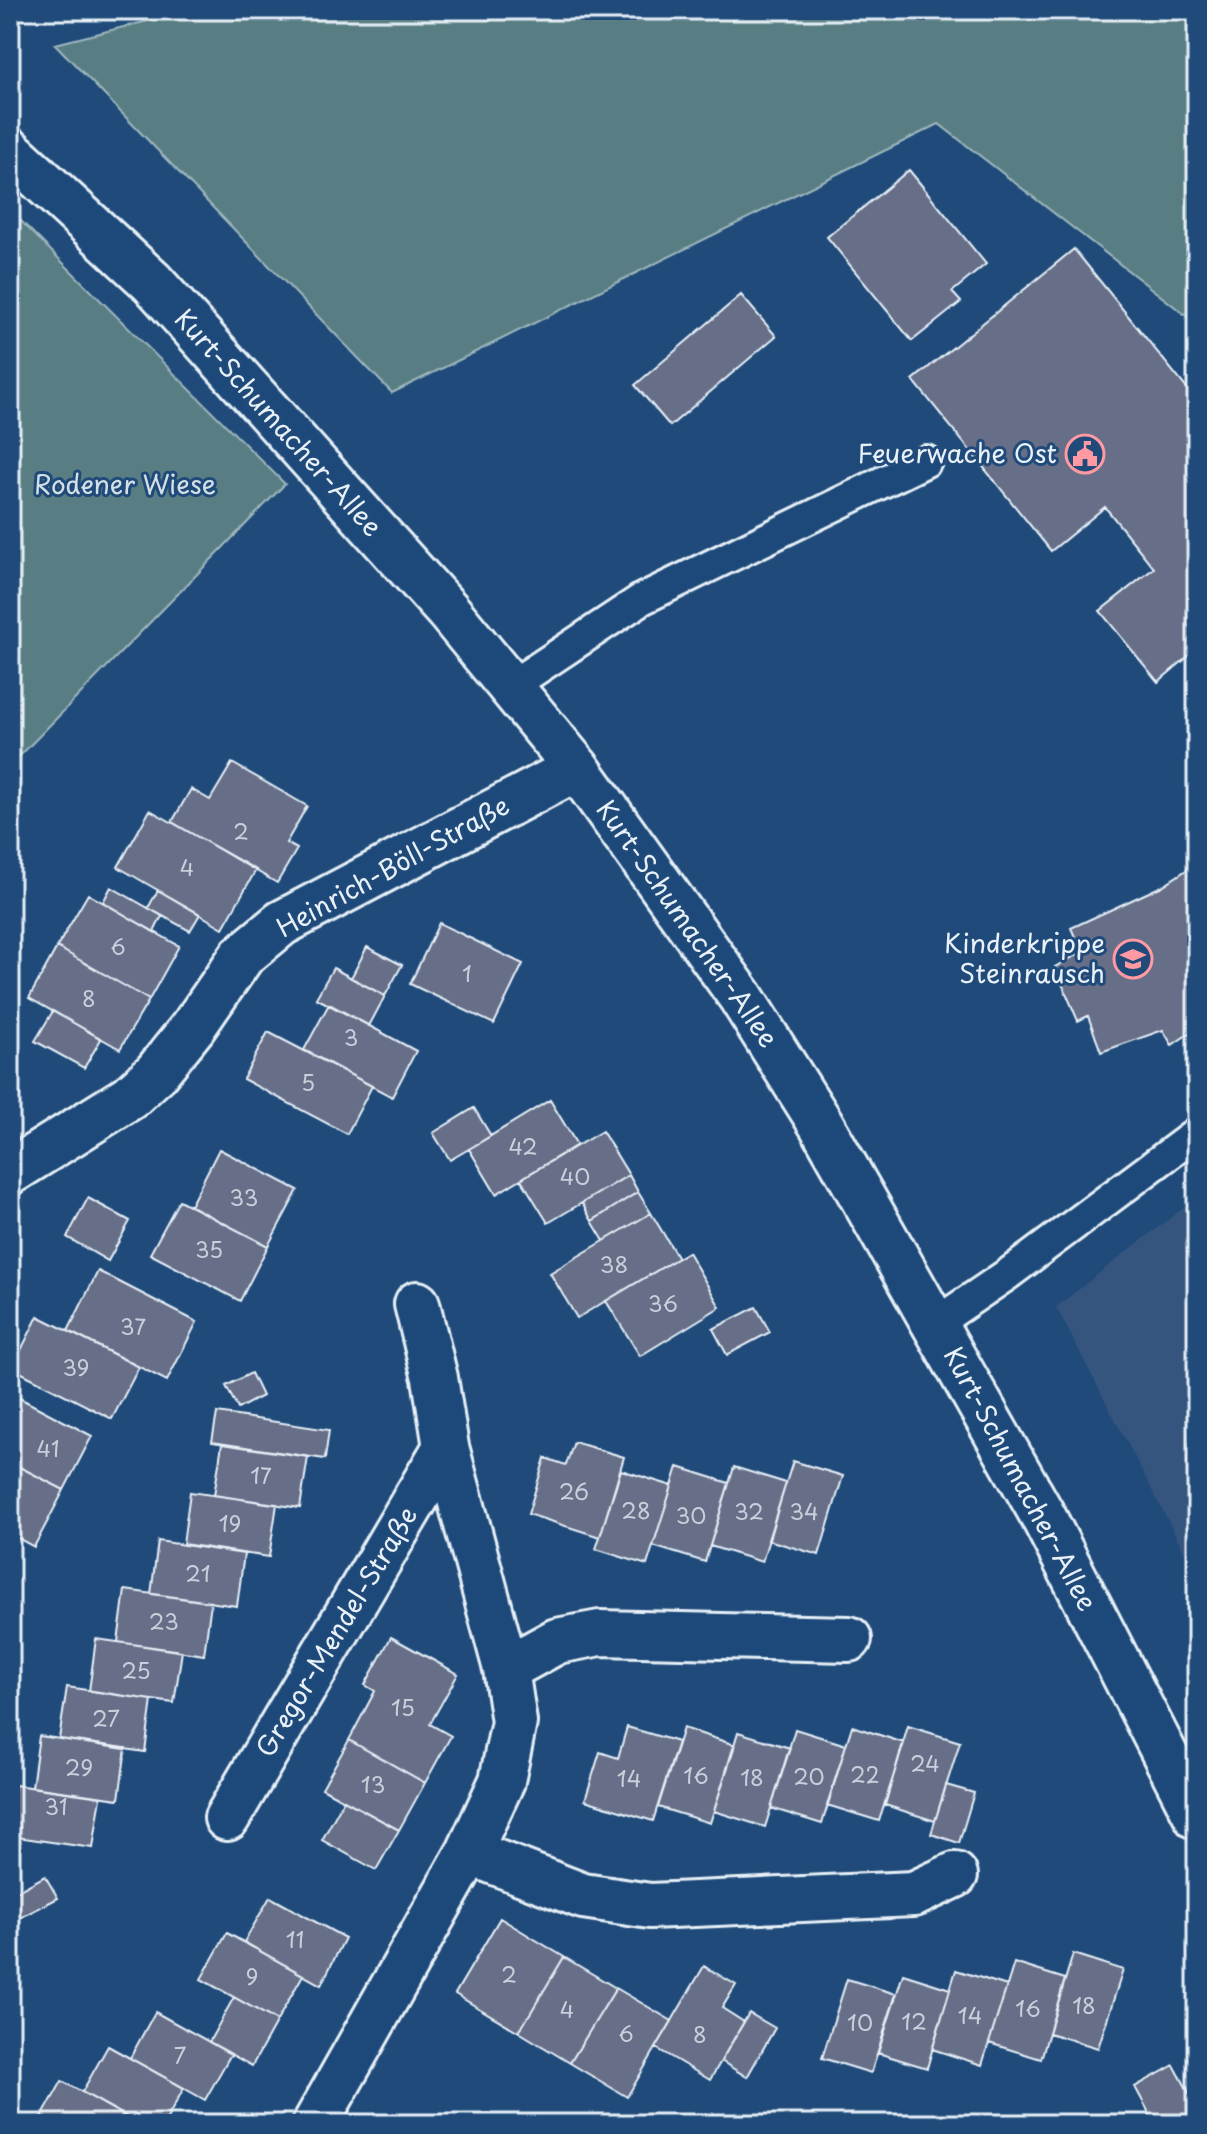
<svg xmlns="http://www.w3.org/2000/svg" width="1207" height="2134" viewBox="0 0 1207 2134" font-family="'Playpen Sans',sans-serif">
  <rect width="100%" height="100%" fill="#1f4a7a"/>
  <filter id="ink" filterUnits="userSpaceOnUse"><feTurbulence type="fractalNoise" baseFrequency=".0125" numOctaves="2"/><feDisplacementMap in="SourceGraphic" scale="16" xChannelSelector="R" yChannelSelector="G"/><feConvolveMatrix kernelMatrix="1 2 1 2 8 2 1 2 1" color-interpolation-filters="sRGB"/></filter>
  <g filter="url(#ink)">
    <!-- built -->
    <path fill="#34557e" d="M1197,1197V1576L1056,1307Z"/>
    <!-- green -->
    <path fill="#597e83" stroke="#a0b8be" stroke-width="2" d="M192,10H1197V324L939,124L392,393L55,44Z
      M10,210L285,484L10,766Z"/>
    <!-- building -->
    <path fill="#666e88" stroke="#e8f1f8" stroke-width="2" d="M909,170L986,264L952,292L961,302L912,341L827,237Z
      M1074,249L1197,401V649L1158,682L1100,611L1154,568L1105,507L1051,551L913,380Z
      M741,295L776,336L670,426L635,385Z
      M232,763L307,806L286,843L297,849L277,883L172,822L191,789L210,800Z
      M150,810L256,870L223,928L118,867Z
      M1197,863V1028L1172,1045L1163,1030L1101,1052L1088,1016L1078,1021L1055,967L1082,952L1071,928L1162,886Z
      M111,887L162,916L154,932L103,902Z
      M158,890L200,914L190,931L148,908Z
      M88,894L179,946L149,1000L57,947Z
      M439,923L523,964L494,1024L410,984Z
      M57,947L149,1000L120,1049L29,998Z
      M367,947L402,965L385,996L351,978Z
      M333,968L385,996L369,1026L316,998Z
      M329,1004L416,1051L392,1097L304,1050Z
      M53,1011L101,1039L84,1068L35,1041Z
      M268,1032L372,1086L347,1134L243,1079Z
      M550,1100L577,1145L496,1194L469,1149Z
      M474,1108L491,1136L450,1160L433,1133Z
      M602,1131L629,1175L548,1223L521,1179Z
      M219,1149L298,1190L268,1246L190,1206Z
      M629,1175L638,1192L592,1221L582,1203Z
      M638,1192L651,1213L604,1241L592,1221Z
      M88,1198L130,1221L108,1261L67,1237Z
      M179,1200L268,1246L240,1301L150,1254Z
      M651,1213L678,1258L577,1318L550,1273Z
      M688,1252L720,1307L640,1356L606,1301Z
      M98,1271L197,1322L167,1381L68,1331Z
      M756,1307L770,1332L727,1355L713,1329Z
      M38,1316L139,1367L112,1419L12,1368Z
      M1197,1366V1463L1188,1462Z
      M251,1373L262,1396L238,1409L226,1386Z
      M10,1393L92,1436L64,1490L10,1462Z
      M217,1413L329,1430L325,1459L212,1442Z
      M574,1442L624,1457L600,1537L528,1514L545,1458L566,1465Z
      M222,1444L308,1457L300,1508L214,1495Z
      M793,1461L843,1476L819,1555L768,1540Z
      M10,1462L64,1490L34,1547L10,1534Z
      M678,1467L729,1483L705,1562L653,1546Z
      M734,1467L786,1483L762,1562L710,1546Z
      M621,1470L672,1486L647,1565L596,1549Z
      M190,1492L277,1504L269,1557L183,1544Z
      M158,1541L244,1554L237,1606L151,1594Z
      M125,1590L211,1602L204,1655L118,1642Z
      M391,1637L458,1674L430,1724L451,1736L425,1783L349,1740L375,1691L365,1685Z
      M96,1639L182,1651L174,1703L89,1691Z
      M67,1687L152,1700L145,1752L59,1739Z
      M852,1726L904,1743L879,1821L827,1805Z
      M908,1726L960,1742L935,1821L885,1805Z
      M627,1727L678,1742L653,1821L585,1800L600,1752L618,1758Z
      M683,1728L735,1745L710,1823L658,1807Z
      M795,1729L846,1745L822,1824L771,1808Z
      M738,1732L790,1748L765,1827L714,1811Z
      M39,1736L126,1748L119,1799L32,1787Z
      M349,1740L425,1783L399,1830L322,1788Z
      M15,1785L101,1797L93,1848L10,1836Z
      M946,1785L974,1793L959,1843L931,1834Z
      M344,1800L399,1830L376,1870L322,1840Z
      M45,1876L58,1898L14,1921L10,1913V1895Z
      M270,1897L345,1938L321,1985L244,1942Z
      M500,1918L564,1957L519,2032L455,1994Z
      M227,1933L303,1975L277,2021L201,1979Z
      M1073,1954L1123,1970L1098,2048L1049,2033Z
      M564,1957L616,1988L570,2063L519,2032Z
      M1014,1963L1065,1979L1041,2059L989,2043Z
      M704,1966L736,1985L722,2008L744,2022L710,2080L656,2048Z
      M956,1970L1007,1986L982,2065L932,2049Z
      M903,1974L950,1989L927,2068L878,2053Z
      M847,1979L896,1994L871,2073L822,2058Z
      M616,1988L672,2021L627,2097L570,2063Z
      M234,1997L277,2021L252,2066L209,2042Z
      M155,2012L231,2054L205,2100L130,2058Z
      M749,2013L775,2028L747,2077L721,2061Z
      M108,2046L184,2088L164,2124H139L82,2092Z
      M1174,2065L1197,2107V2124H1155L1135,2087Z
      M62,2081L138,2123L137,2124H38Z"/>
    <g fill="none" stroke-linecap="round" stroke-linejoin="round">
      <!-- service casing -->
      <g stroke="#e8f1f8" stroke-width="36">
        <path id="service" d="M511,686L642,599L926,461
          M936,1323L1008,1274L1197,1133"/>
      </g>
      <!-- minor casing -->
      <g stroke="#e8f1f8" stroke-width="50">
        <path id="minor" d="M10,151L152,282L448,611L577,768L741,997L821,1124L1043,1516L1197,1817
          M10,1172L130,1097L156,1073L193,1027L242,956L282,923L577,768
          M506,1669L557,1641L600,1633L849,1639
          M227,1818L446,1447
          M469,1852L583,1896L650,1906L914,1894L955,1875
          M315,2124L469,1852L502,1781L514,1722L506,1669L446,1447L435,1378L417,1304"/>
      </g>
      <!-- service -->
      <use href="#service" stroke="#1f4a7a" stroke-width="30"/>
      <!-- minor -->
      <use href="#minor" stroke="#1f4a7a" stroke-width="44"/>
    </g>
  </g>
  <!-- icons -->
  <defs>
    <g id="civic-ring" transform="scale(2)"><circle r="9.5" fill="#1f4a7a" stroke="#ff9aa2" stroke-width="1.5"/><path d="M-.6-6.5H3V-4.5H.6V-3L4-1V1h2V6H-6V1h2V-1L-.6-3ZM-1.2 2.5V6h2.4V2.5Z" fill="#ff9aa2"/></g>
    <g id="school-ring" transform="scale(2)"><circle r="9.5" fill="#1f4a7a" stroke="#ff9aa2" stroke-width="1.5"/><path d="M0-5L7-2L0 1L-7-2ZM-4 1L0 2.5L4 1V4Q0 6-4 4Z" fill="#ff9aa2"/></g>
  </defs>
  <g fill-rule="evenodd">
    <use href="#civic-ring" x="1085" y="454"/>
    <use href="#school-ring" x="1133" y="959"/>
  </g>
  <g text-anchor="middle" stroke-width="6" stroke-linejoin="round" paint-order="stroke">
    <!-- number labels -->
    <g font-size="22" fill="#c8d0dc">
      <text x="241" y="840">2</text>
      <text x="187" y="876">4</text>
      <text x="118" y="955">6</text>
      <text x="467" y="982">1</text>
      <text x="89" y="1007">8</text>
      <text x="351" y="1046">3</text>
      <text x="308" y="1091">5</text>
      <text x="523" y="1155">42</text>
      <text x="575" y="1185">40</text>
      <text x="244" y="1206">33</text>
      <text x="209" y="1258">35</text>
      <text x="614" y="1273">38</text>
      <text x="663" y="1312">36</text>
      <text x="133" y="1335">37</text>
      <text x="76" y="1376">39</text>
      <text x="48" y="1457">41</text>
      <text x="261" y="1484">17</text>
      <text x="574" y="1500">26</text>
      <text x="636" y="1519">28</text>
      <text x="749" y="1520">32</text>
      <text x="804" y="1520">34</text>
      <text x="691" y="1524">30</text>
      <text x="230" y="1532">19</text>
      <text x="198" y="1582">21</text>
      <text x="164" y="1630">23</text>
      <text x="136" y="1679">25</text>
      <text x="403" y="1716">15</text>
      <text x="106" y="1727">27</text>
      <text x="925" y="1772">24</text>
      <text x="79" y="1776">29</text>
      <text x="865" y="1783">22</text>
      <text x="696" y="1784">16</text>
      <text x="809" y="1785">20</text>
      <text x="752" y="1786">18</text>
      <text x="629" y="1787">14</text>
      <text x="373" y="1793">13</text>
      <text x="56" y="1815">31</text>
      <text x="295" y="1948">11</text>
      <text x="509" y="1983">2</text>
      <text x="252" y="1985">9</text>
      <text x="1084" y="2014">18</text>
      <text x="1028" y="2017">16</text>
      <text x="567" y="2018">4</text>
      <text x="970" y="2024">14</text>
      <text x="914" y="2030">12</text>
      <text x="860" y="2031">10</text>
      <text x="626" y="2042">6</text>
      <text x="700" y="2043">8</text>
      <text x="180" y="2064">7</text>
    </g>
    <!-- street labels -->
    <g font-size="26" fill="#e8f1f8" stroke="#1f4a7a">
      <text transform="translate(278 423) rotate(48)" y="9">Kurt-Schumacher-Allee</text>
      <text transform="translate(393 867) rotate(-29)" y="9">Heinrich-Böll-Straße</text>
      <text transform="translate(687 924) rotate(55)" y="9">Kurt-Schumacher-Allee</text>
      <text transform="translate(1020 1479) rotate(62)" y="9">Kurt-Schumacher-Allee</text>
      <text transform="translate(337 1632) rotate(-59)" y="9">Gregor-Mendel-Straße</text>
    </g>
    <!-- poi labels -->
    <g font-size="26" fill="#e8f1f8" stroke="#1f4a7a" text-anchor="end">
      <text x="1057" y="463">Feuerwache Ost</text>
      <text x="1105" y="953">Kinderkrippe<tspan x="1105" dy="30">Steinrausch</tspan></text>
    </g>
    <!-- park labels -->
    <g font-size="26" fill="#d3e0e6" stroke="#1f4a7a">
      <text x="125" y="494">Rodener Wiese</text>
    </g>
  </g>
  <!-- margin -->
  <rect width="1207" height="2134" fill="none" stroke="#1f4a7a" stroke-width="40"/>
  <rect x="20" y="20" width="1167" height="2094" fill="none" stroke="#e8f1f8" stroke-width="3" filter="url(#ink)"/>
</svg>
